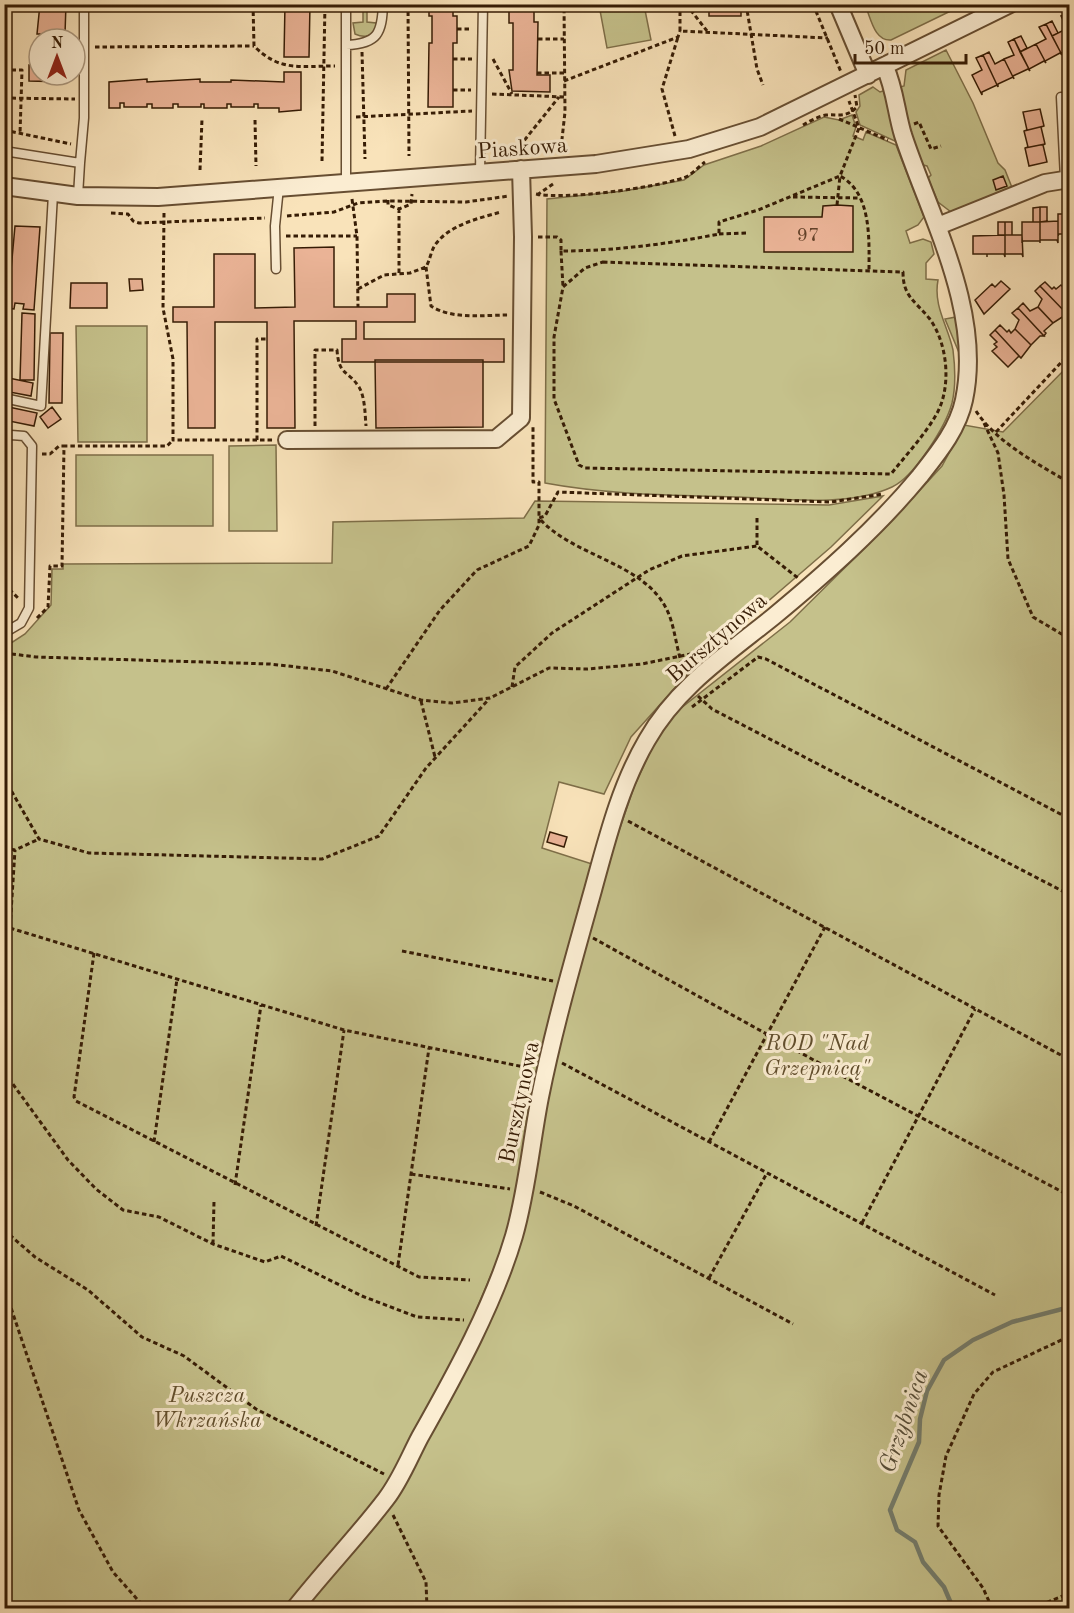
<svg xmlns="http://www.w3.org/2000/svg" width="1074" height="1613" viewBox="0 0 1074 1613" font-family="'Old Standard TT',serif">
  <rect width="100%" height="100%" fill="#f9e3ba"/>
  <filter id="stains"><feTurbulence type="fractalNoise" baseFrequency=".00333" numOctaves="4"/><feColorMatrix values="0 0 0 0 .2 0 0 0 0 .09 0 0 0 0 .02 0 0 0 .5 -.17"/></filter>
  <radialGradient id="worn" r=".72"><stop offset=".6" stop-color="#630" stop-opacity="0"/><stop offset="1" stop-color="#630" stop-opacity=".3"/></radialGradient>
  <!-- green -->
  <path fill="#c5c18b" stroke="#7e6e48" stroke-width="1.5" d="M363,5H367V22L376,23V29C370,37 364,38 355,34L353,23L363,22Z
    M599,5H644L651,40L607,48Z
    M865,5H963L891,40C874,41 871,18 865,5Z
    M946,50L973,103L998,163L1005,170L1013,190L951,212L938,202L928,178L931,175L927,166L923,165L909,130L900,87L904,86L906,70Z
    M873,87L880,92L886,90L899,143L860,125L856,112L860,106L859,95Z
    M852,115L856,127L853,136L863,140L866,132L896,145L924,217L918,225L906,231L910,243L923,239L931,242L934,254L926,263V279L938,280C933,306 948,326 953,350C955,366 956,386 952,403C946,426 914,477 892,487C850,507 785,499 739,497C674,495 609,495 545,483L547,199L624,191L684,180L704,165L761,146L824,117L839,120Z
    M956,317L960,355L945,319Z
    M76,326H147V442H78Z
    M1069,365V1608H5L4,653L9,652L11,643L25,634L51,605L52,569H63V564L332,563L333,522L524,518L535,501L829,505L883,496L831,547L701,659L631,737L604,794L559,782L542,848L592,864L537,1073L512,1211L502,1249L475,1313L485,1318L609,860L634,787L652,748L671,716L790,622L888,525L942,466L964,425L1003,432Z
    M276,445L277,531H229V446Z
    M76,455H213V526H76Z"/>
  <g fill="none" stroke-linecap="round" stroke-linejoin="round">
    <!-- stream -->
    <path stroke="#747d6d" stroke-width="4.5" d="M953,1608L944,1587L923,1562L915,1542L897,1530L890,1510L919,1442L920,1419L927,1391L944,1360L973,1340L1012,1322L1070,1307"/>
  </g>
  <!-- building -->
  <path fill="#eab396" stroke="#361c05" stroke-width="1.5" d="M40,4H66L65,34H63L65,39H40V34H37Z
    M285,4H310L309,57H284Z
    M429,4H453V16H457V43H453V107H428L429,43H432V16H429Z
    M509,4H534V22H538L537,75H550V92L512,91L509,70H513V23H509Z
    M702,4H741V16H709V10H703Z
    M1068,13L1070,27L1067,28L1061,16Z
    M1052,21L1058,33L1052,36L1046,24Z
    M1046,24L1062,55L1060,53L1045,61L1046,63L1036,44L1046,39L1039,27Z
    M1068,28L1070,49L1061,53L1062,55L1052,36Z
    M1021,36L1027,48L1020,52L1014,39Z
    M1014,39L1030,71L1028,69L1013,76L1014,79L1004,59L1014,55L1008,42Z
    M1036,44L1046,63L1044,61L1029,69L1030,71L1020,52Z
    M989,52L995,64L1004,59L1014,79L1013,77L998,84V87L983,55Z
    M983,55L998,87L997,85L982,92V95L972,75L982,70L976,58Z
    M29,65H39V75H66V82L29,81Z
    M284,72H301V110L279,112V108H258V104H254V107H231V104H227V108H204V104H201V107H178V104H173V108H152V104H147V107H124V103H120V108H109V82L147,79V82L200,79V82H231V80L284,82Z
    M1040,109L1044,126L1024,131L1027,130L1023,112Z
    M1044,126L1041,127L1045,144L1025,148L1028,147L1024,131Z
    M1045,144L1043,145L1047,162L1029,166L1025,148Z
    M1003,176L1007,186L996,190L993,180Z
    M837,205L853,206V252H764V217H822L823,206Z
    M1040,207V222H1033V208Z
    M1040,207H1047V221L1040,222Z
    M1058,214H1070V234H1059L1058,236Z
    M1058,221V243L1057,240H1040V243V222Z
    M998,222H1005V235H998Z
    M1005,222H1012V235H1005Z
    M1022,222H1040V243V241H1023L1022,243Z
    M15,226L40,227L34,310L23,309L24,304L15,303L14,309L4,308V280L10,281Z
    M1005,235V257L1004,254H987V257V254H973V236Z
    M1005,235H1022L1023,257L1022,254H1005V257Z
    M334,247V307H387V294H415V322H364V339H504V362H342V339H356V321H294L295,428H267V322H215V428H188L187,322H173V307H214V254H255V308L295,307L294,248Z
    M129,279H142L143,290L130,291Z
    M1001,281L1010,289L984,314L975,300L992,284L995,287Z
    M1045,282L1052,289L1054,287L1056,289L1061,285L1070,294L1069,312L1067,314L1040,286Z
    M71,283H107V308H70Z
    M1040,286L1067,314L1053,323L1038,307L1042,299L1035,291Z
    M1023,303L1030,311L1038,307L1053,323L1044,331L1046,333L1044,336L1018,308Z
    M1018,308L1044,336H1040L1031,345L1015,329L1019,320L1012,313Z
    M22,313L35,314L34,380H20Z
    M1000,325L1007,332L1009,330L1011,333L1015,329L1031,345L1021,358L995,330Z
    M995,330L1019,356L1008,367L992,351L997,347L994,344L997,342L990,335Z
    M50,333H63L62,403H49Z
    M375,360H483V427L376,428Z
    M4,377L33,383L31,396L4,391Z
    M4,406L37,413L34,426L4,420Z
    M52,407L61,419L48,428L40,417Z
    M550,832L567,837L564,847L547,842Z"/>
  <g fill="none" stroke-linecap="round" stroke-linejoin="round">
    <!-- service casing -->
    <g stroke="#674e32" stroke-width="11">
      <path id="service" d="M346,4V182
        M346,45C378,44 382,33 383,4
        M1061,97L1065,179
        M4,151L80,163L78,196
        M80,163L84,118V4
        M480,172L483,4
        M276,269L275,226L279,187
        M4,398L41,406L53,194
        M4,438L11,435L24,436L32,446L29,608L21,623L4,633"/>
    </g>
    <!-- minor casing -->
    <g stroke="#674e32" stroke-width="20">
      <path id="minor" d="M838,4L868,75
        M4,186L78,196L158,197L596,164L689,149L760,127L1010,4
        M938,226L1045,183L1070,179
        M287,440L496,439L521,418L523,237L521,169
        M295,1608C324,1571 357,1537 386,1499C400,1481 409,1458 420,1437C455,1375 494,1304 514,1236C527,1191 531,1143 540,1097C554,1027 574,958 593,890C607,839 620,786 647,740C676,688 727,654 773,617C825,574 877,528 920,476C938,453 958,429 964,400C983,311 930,217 903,135C896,112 895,89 885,67"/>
    </g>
    <!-- path -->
    <path stroke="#361c05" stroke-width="3" stroke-dasharray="4.5 3" stroke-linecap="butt" d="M253,4L254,46C280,72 300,66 335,66
      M408,4L409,156
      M680,4V31L828,38
      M686,4L707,31
      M746,4L757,69L763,85
      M813,4L841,72
      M494,8H509
      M4,9L10,4
      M457,29H472
      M538,39H564
      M95,47L254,46
      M362,52L365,159
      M453,59H472
      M493,59L512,94
      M4,70H22L20,134
      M537,73H564
      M564,81L678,37L680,31
      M453,90H471
      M492,94L565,97
      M4,98L75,99
      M356,117L472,111
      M839,119L888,140
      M255,120L256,166
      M914,124L919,122L931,149L941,146
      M803,125C810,121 819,116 826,115C839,114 846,118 857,107L855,95
      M4,130L71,144
      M675,136L662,89L678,37
      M561,148L565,112L564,4
      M515,152L559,97
      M322,161L325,4
      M200,170L202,119
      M536,194C566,200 653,188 683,178C691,176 698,167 705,162
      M537,195L553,184
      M793,197L859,198
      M352,199L357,236L358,307
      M388,200V205L399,209L411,204L412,194
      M837,205L840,176C872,193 869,240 869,270
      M111,213L128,214L133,221L139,223L265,218
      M164,213L163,308L173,359V440H274
      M287,216L334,212L358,203L388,201L466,202L509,196
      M719,234L746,233
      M286,236H357
      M538,237H557L561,240V251C615,251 667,244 719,234V222L758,210L840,176L859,128L849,101
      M561,251L563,287
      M603,262L903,272C903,296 914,300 929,318C948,343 952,388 936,415C924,436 906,455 891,474L585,468L579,465L554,399V337L563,287L585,268Z
      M4,265L6,281
      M426,267L431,306C453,320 484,315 508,315
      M399,273V209
      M358,289L384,275L410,273L426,267C430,260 431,251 435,245C449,225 479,218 501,212
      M976,411C997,443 1038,464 1070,483
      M984,423L998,453L1004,495L1008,559L1033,617L1070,639
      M315,426V350H337C339,376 347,369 359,387C365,397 365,414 366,426
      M996,432L1070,353
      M257,440V339H267
      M42,454H50L59,446H64
      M757,518V546L798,578
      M4,584L18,598
      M37,618L48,607L50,566H62L64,446H167L173,440
      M4,653L36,657L270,664L332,671L421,700L452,703L490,698L549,668L587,669L642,664L705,651
      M685,672C676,652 676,629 667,610C644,562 573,557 539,518L545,516L558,492L831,502L883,494
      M512,687L515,667L552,633L649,570L682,556L757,546
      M386,689L440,610L477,570L529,546L539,525V482H533V426
      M698,696L712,709L1070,895
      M421,701L435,757
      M692,707L758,657L766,659L1070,819
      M4,778L39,839L89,853L322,859L379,836L426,768L489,699
      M628,821L1070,1060
      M4,848L15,850L39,839
      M10,928L344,1030L524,1067L531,1064
      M593,938L848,1079L1070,1196
      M402,951L553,981
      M94,953L74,1097L76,1101L419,1277L470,1280
      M4,964L10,928L15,850
      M562,1063L995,1295
      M4,1064L7,1076L68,1160L96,1189L123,1210L159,1217L213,1244L265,1262L281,1256L362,1296L417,1317L464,1320
      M154,1142L177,979
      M709,1142L825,927
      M411,1174L510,1189
      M235,1185L261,1005
      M540,1192L574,1206L793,1324
      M862,1223L975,1009
      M316,1226L344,1030
      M4,1230L35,1257L88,1290L142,1337L184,1356L256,1409L384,1474
      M213,1244L214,1201
      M398,1265L429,1048
      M709,1278L767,1173
      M4,1287L79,1510L113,1572L145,1608
      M393,1515L426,1582L427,1608
      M992,1608L983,1588L938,1526L939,1495L946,1456L974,1394L993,1372L1070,1336
      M1033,1608L1070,1593"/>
    <!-- service -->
    <use href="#service" stroke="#fbedd2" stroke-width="8"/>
    <!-- minor -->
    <use href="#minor" stroke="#fbedd2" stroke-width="16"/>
  </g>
  <g text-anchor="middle" stroke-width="6" stroke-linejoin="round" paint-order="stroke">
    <!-- number labels -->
    <g font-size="20" fill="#634229">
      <text x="808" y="241">97</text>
    </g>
    <!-- street labels -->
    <g font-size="22" fill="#361c05" stroke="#fbedd2">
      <text transform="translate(522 147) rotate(-4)" y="8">Piaskowa</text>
      <text transform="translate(716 637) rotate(-41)" y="8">Bursztynowa</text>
      <text transform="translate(518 1102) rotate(-78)" y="8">Bursztynowa</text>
    </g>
    <!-- park labels -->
    <g font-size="22" font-style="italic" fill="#614e2d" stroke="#fbedd2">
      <text x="817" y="1050">ROD "Nad<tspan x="817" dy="25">Grzepnicą"</tspan></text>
      <text x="207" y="1402">Puszcza<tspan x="207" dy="25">Wkrzańska</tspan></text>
    </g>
    <!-- water labels -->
    <g font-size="24" font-style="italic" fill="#554d39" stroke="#fbedd2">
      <text transform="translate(903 1421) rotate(-71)" y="8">Grzybnica</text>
    </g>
  </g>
  <!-- margin -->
  <rect width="1074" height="1613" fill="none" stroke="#f9e3ba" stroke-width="24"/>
  <rect x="6" y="6" width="1062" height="1601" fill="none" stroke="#361c05" stroke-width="3"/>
  <rect x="12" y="12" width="1050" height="1589" fill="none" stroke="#361c05" stroke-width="1.5"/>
  <!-- north arrow -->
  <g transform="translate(57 57)"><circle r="28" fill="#fbedd2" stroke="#ac9980" stroke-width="1.5"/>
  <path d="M0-4.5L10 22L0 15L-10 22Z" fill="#8f2418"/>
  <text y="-9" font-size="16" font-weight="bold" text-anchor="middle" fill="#361c05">N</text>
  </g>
  <!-- scale -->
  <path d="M855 54v9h111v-9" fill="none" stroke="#361c05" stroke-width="3"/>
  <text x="864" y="54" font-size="18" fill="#361c05" stroke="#fbedd2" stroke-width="4.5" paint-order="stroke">50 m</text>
  <rect width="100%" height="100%" filter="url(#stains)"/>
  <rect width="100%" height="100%" fill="url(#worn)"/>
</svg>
